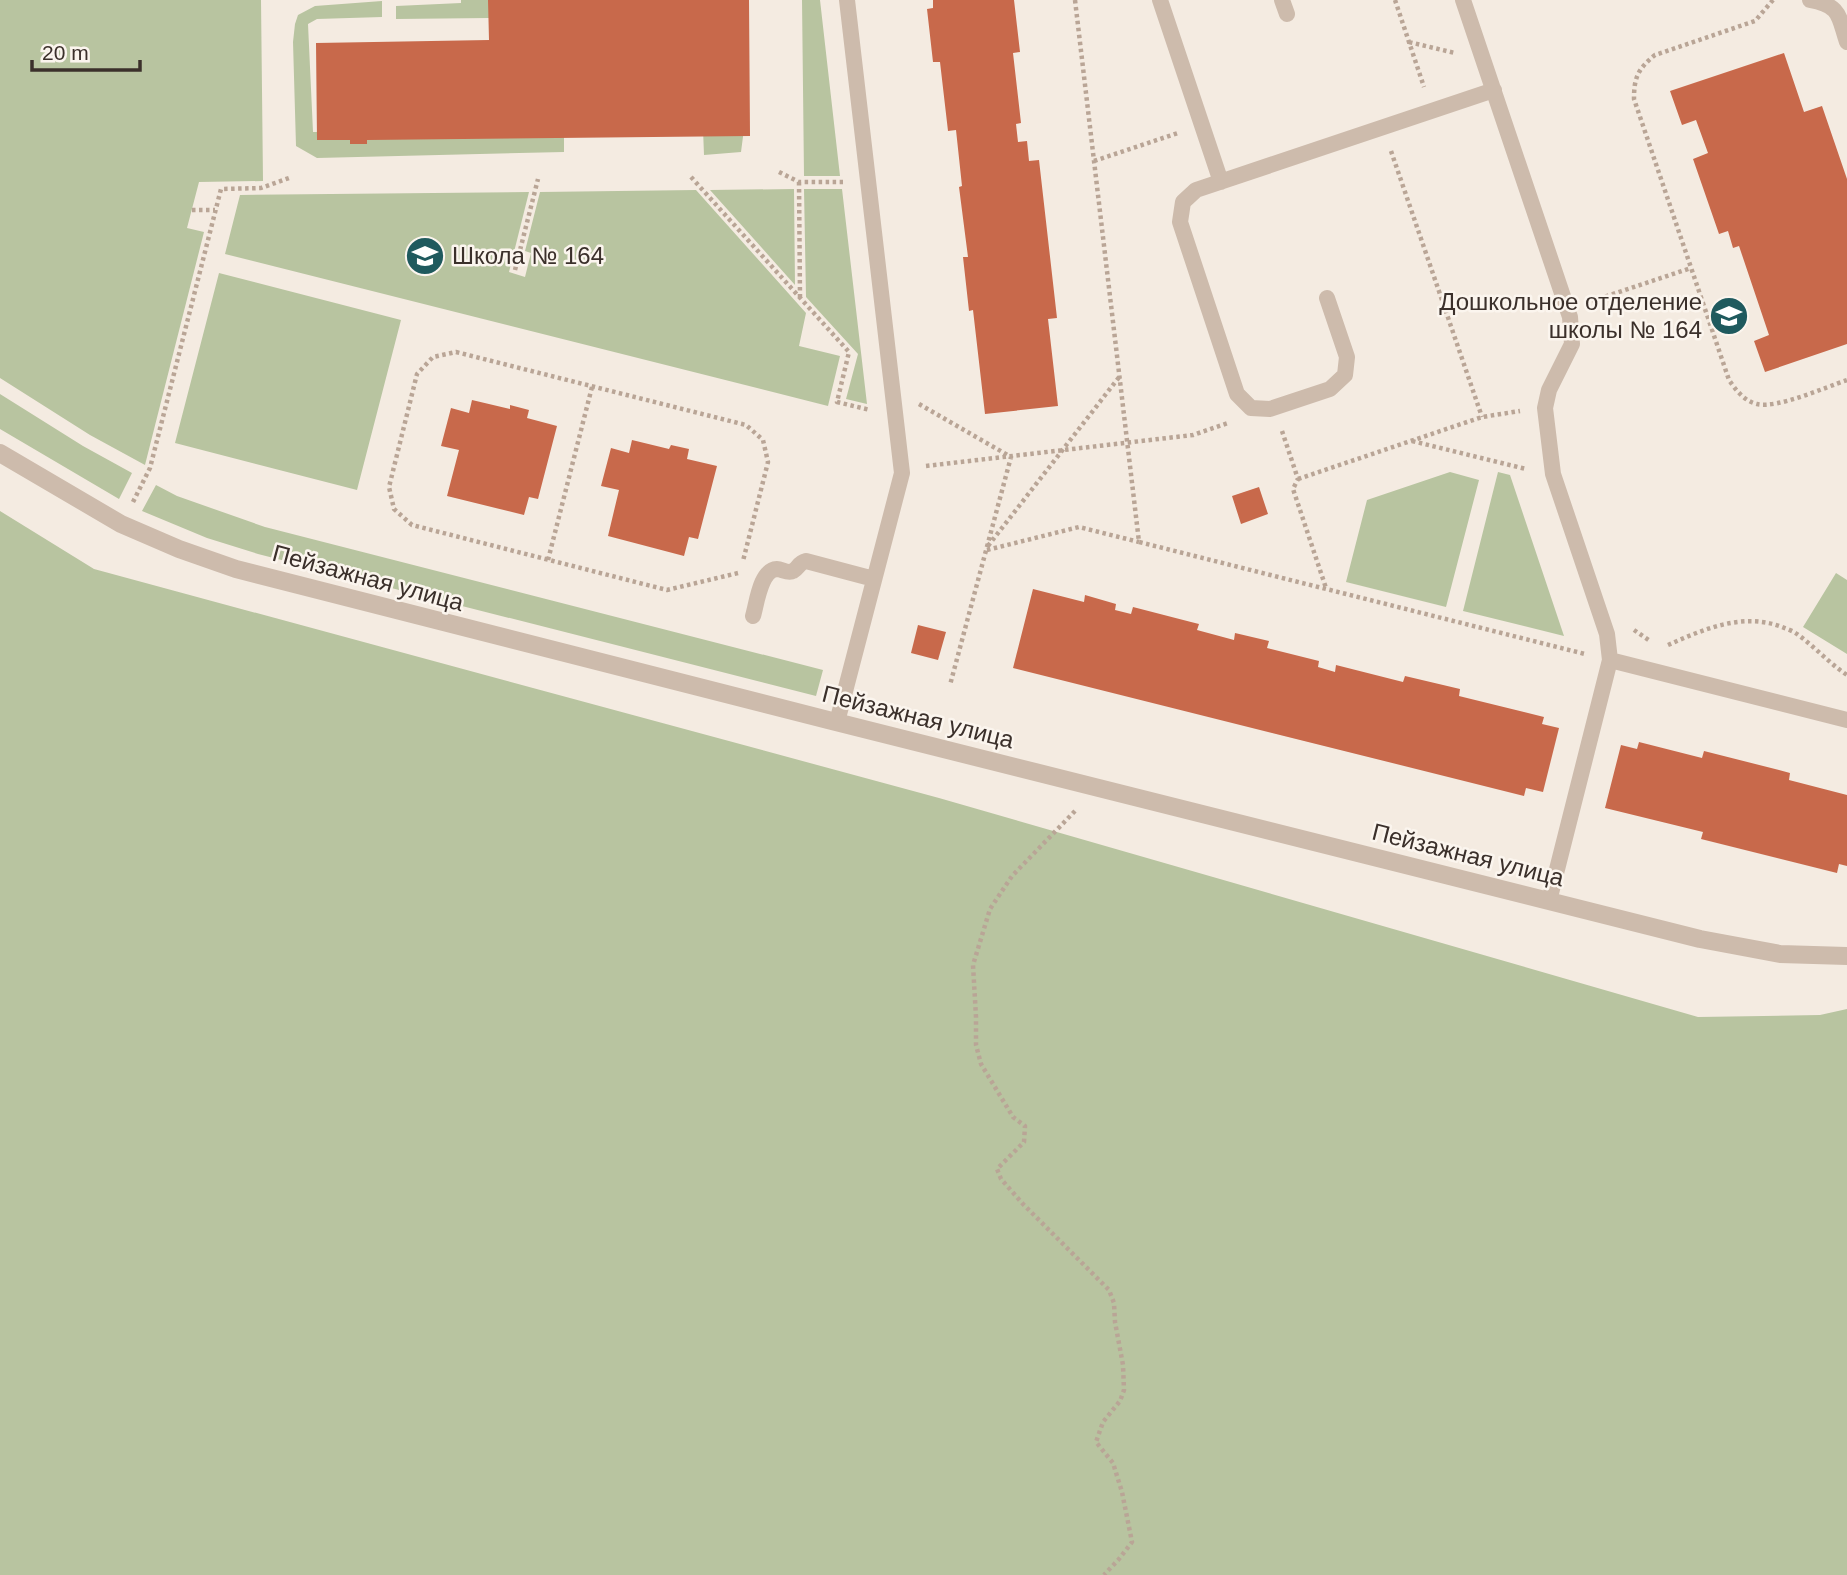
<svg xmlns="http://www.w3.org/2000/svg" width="1847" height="1575" viewBox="0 0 1847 1575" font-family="Arial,sans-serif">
  <rect width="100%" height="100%" fill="#f4ebe1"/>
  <!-- green -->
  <path fill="#b8c4a0" d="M0,0H261L263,181L199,182L187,228L204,232L145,465L90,435L0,378Z
    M461,0H489V18L396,19V6L461,3Z
    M802,0H820L840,176H804Z
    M382,1V17L317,19L308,24L313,132L564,129V152L317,158L296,146L293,42L295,24L298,15L315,6Z
    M703,129H744L741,152L704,155Z
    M794,189L795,285L710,190Z
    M804,189H842L867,404L846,399L858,354L806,297Z
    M696,190L806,313L799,346L840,356L828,406L225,254L240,195L529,192L509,272L525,277L531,253L525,251L540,192Z
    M219,273L401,320L357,490L175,443Z
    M0,394L83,446L132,473L119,499L0,429Z
    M1450,472L1479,480L1446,607L1346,582L1367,500Z
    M1498,472L1510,475L1564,636L1463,611Z
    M156,485L177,496L265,527L823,670L816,696L258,554L207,538L142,511Z
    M0,511L94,569L939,798L1698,1017L1820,1015L1847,1009V1575H0Z
    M1836,573L1847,580V654L1803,627Z"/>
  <!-- building -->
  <path fill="#c8694b" d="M488,0H749L750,136L367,140V144H350V140H317L316,43L489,40Z
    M933,0H1014L1020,52L1013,53L1021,123L1016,124L1018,142L1027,141L1029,161L1039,160L1057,318L1048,319L1058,406L985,414L973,310L969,311L963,257H968L959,187L962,186L956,130L948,131L940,62H933L927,9L933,8Z
    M1784,53L1804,112L1822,106L1847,179V344L1765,372L1754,341L1769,335L1739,246L1733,248L1728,231L1719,234L1693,159L1708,153L1696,120L1682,125L1670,91Z
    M472,400L510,409V405L529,410L527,418L557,426L538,499L529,497L524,515L447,496L459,450L441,446L451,408L469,413Z
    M632,440L669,449L671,445L689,449L687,459L717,466L698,539L689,537L684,556L608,536L619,490L601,486L611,448L629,453Z
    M1259,487L1268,514L1241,524L1232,496Z
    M1033,589L1084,602L1085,595L1116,604L1115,610L1131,614L1133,607L1191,622L1199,624L1197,630L1234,640L1235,633L1269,641L1267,648L1319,661L1318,667L1335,672L1336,665L1403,682L1405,676L1460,689L1459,696L1467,698L1544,717L1542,724L1559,728L1543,792L1526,788L1524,796L1013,668Z
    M918,625L946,632L938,660L911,653Z
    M1639,742L1702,758L1704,751L1779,770L1790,773L1789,780L1847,795V866L1839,864L1837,873L1701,839L1703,832L1605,808L1621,745L1637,749Z"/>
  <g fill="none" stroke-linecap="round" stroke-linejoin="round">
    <!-- path -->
    <path stroke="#b9a596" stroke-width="4.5" stroke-dasharray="3.5 3.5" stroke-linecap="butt" d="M1075,0L1139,542L1585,654
      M1395,0L1424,87
      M1773,0L1755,21L1655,55C1638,69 1634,77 1634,99L1729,380C1736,390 1744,401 1757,404C1777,409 1826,387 1847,380
      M1409,42L1455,53
      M1391,151L1482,417
      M1094,161L1178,133
      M779,172L799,182H843
      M691,177L849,352L837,402L870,410
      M799,182L800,298
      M192,210H215
      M515,270L538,179
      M1592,301L1691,268
      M919,404L1011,457L950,685
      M1282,431L1298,479L1293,489L1326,588
      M1412,441L1526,469
      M926,466L1193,435L1228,423
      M1298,479L1482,417L1520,411
      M133,502L150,468L221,189L261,188L289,178
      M988,546L1120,376
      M987,550L1079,527L1139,542
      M548,560L592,387
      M738,573L667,590L412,525L394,509L389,487L417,374L433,357L456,352L746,425L763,440L768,462L743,561
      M1634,630L1650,641
      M1668,645C1704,629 1743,612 1782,627C1787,629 1793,631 1797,634C1815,647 1829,663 1847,675
      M1075,811L1012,876L990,909L973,965L976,1017V1045L981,1064L1013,1117L1025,1126L1024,1142L997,1169L1001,1179L1023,1204L1109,1290L1114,1303L1115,1322L1123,1365L1124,1390L1120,1401L1103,1422L1096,1442L1113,1463L1122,1492L1132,1542L1119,1559L1104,1575"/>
    <!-- service -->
    <path stroke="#cdbbac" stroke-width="16" d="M1160,0L1221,182
      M1282,0L1287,14
      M1463,0L1570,317L1572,344L1549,390L1545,408L1553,474L1607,634L1610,660L1549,901
      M1810,0C1841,6 1838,15 1847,42
      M1327,298L1347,357L1345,375L1330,389L1270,409L1251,408L1237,394L1180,222L1183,202L1196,190L1494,90
      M753,616C757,603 760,570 777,569C782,569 788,574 793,571C799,568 798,563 806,561L874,579
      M1610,660L1847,720
      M837,722L902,473L847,0"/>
    <!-- minor -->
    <path stroke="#cdbbac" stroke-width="18" d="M0,453L121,524L179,549L236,569L832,721L1700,939L1780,954L1847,956"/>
  </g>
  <!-- icons -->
  <defs>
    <g id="school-disc" transform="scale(2.0125)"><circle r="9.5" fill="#1f5a5e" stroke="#fbf5ee"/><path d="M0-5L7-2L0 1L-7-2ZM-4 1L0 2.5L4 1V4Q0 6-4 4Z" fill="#fff"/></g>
  </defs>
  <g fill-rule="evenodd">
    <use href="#school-disc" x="425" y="256"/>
    <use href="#school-disc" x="1729" y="316"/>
  </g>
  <g text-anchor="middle" stroke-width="5" stroke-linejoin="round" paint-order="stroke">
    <!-- poi labels -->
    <g font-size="24" fill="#3b302b" stroke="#fbf5ee" text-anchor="start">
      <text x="452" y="264">Школа № 164</text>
      <text x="1702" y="310" text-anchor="end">Дошкольное отделение<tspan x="1702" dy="28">школы № 164</tspan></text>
    </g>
    <!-- street labels -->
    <g font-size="24" fill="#3b302b" stroke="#fbf5ee">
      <text transform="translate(368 578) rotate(15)" y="8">Пейзажная улица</text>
      <text transform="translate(918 717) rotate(14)" y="8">Пейзажная улица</text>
      <text transform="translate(1468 855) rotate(14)" y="8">Пейзажная улица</text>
    </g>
  </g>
  <!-- scale -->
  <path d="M32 60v10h108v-10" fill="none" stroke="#3b302b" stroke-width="3.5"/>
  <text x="42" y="60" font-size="21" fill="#3b302b" stroke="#fbf5ee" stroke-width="5" paint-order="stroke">20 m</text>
</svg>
